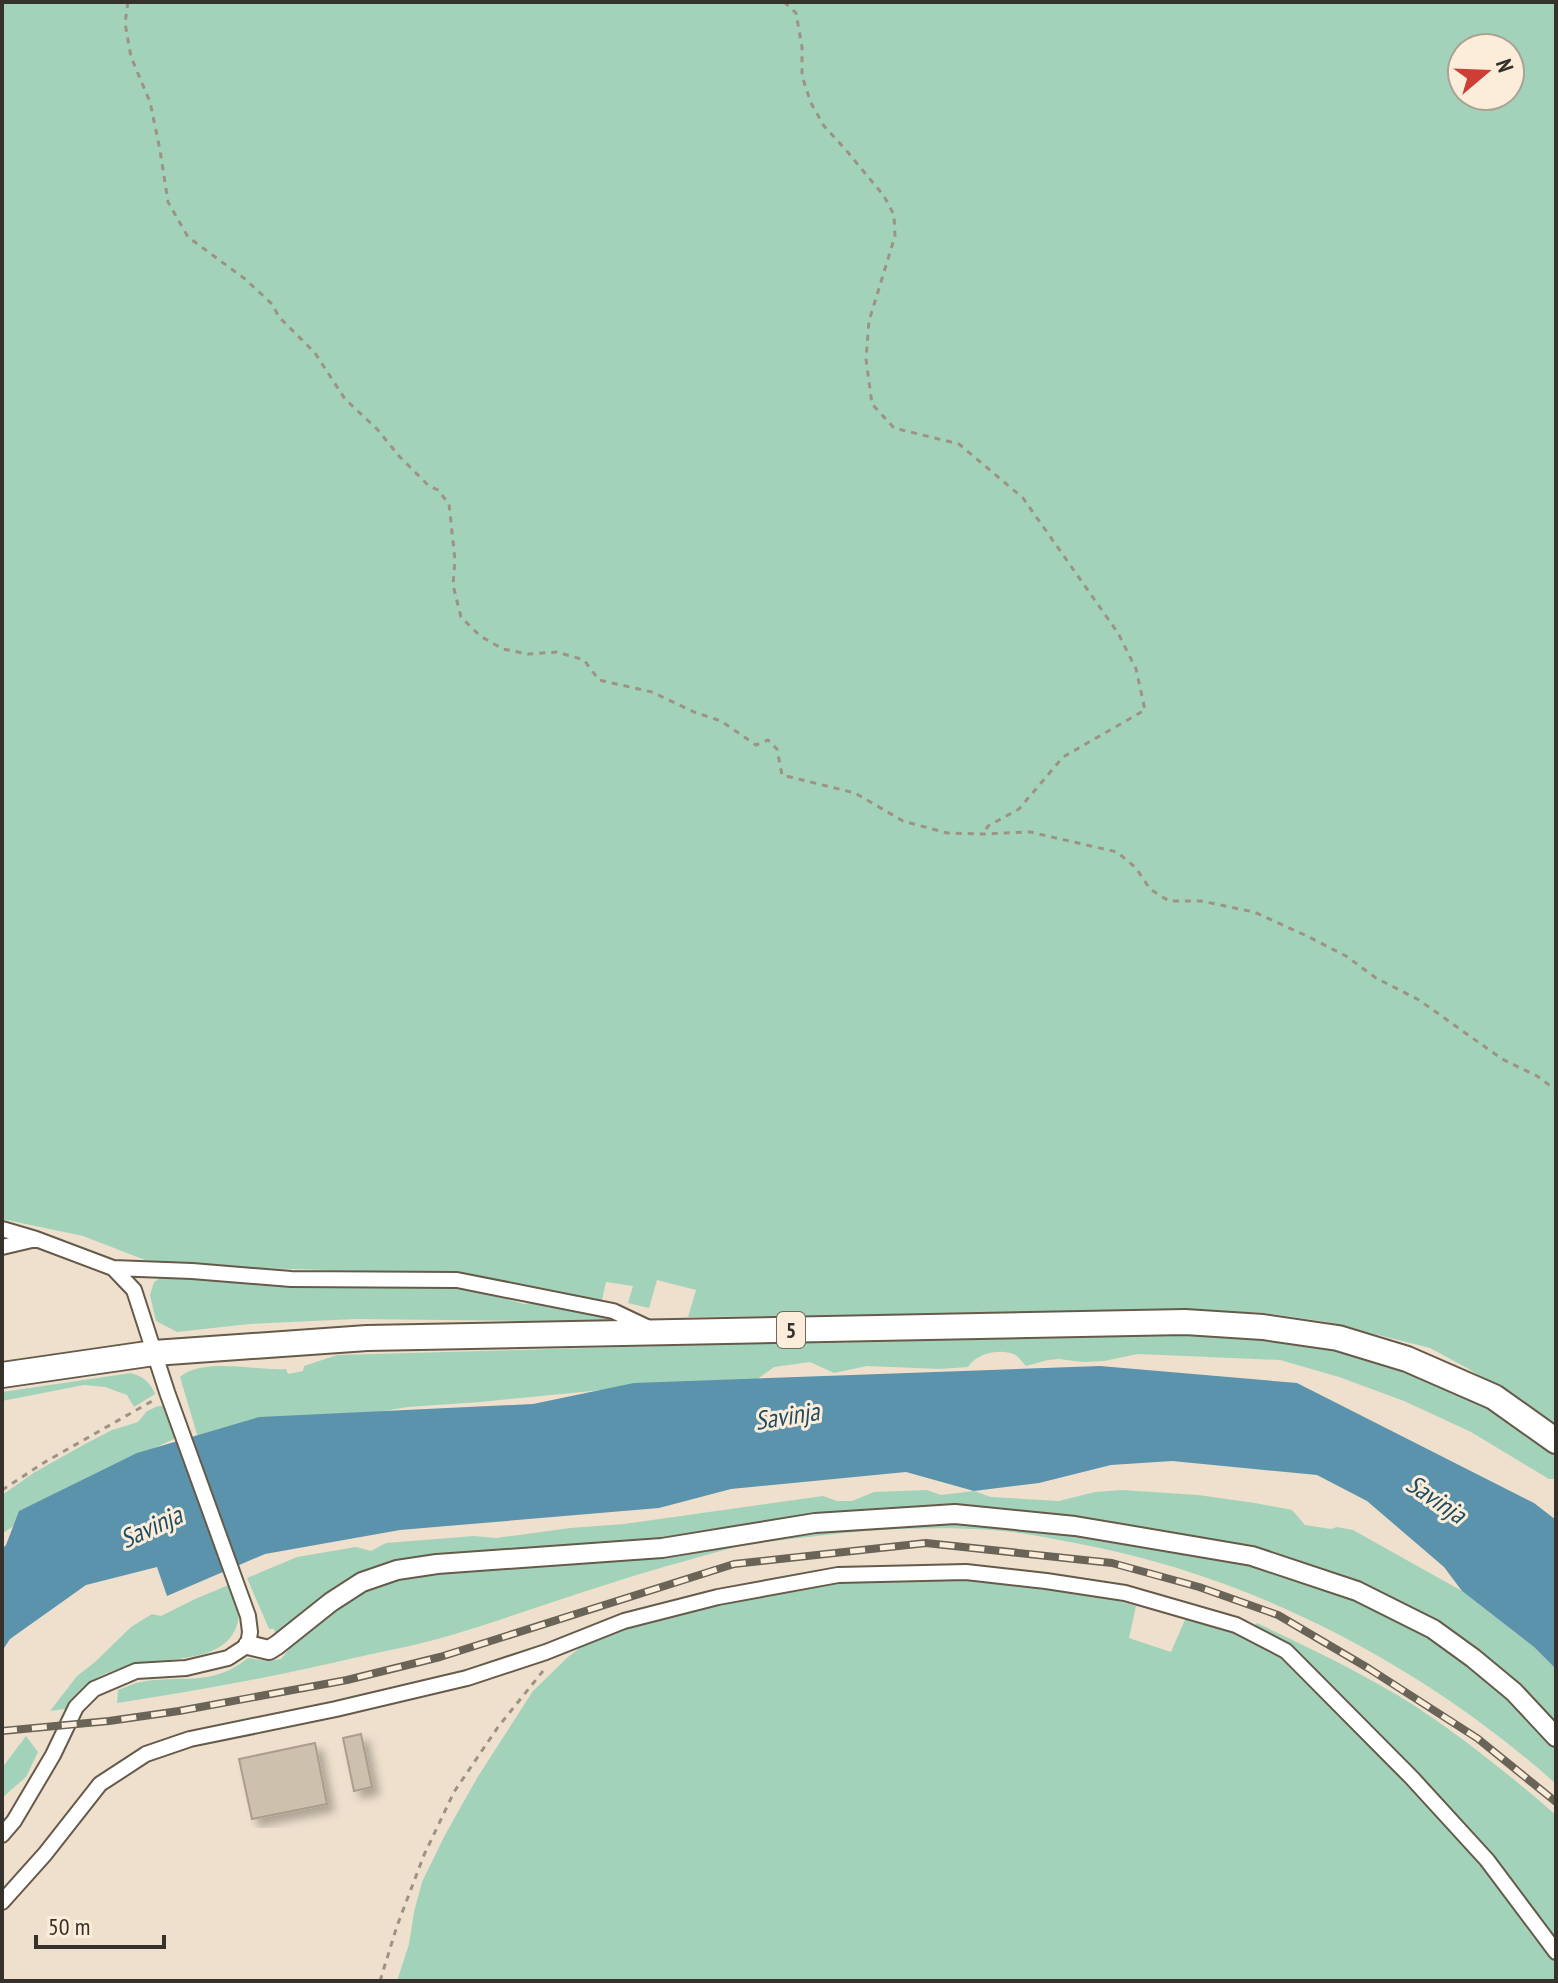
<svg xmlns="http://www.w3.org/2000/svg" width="1558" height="1983" viewBox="0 0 1558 1983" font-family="'PT Sans Narrow',sans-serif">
  <defs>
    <filter id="shadow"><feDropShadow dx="7" dy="7" stdDeviation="4" flood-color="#0004"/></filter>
  </defs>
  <rect width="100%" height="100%" fill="#eee0cd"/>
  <!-- green -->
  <path fill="#a2d3ba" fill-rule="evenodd" d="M2,2H1556V1425L1467,1368L1430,1348L1327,1322L1264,1313L1202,1310L1019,1315L688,1317L696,1290L657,1280L649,1308L628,1303L633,1286L606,1282L602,1300L439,1273L220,1267L145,1260L83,1236L2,1219ZM1462,48H1510V96H1462Z
    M177,1275L218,1282L456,1284L524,1304L542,1302L608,1315L607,1322L356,1319L249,1324L177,1332L156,1321L150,1295L154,1282L162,1277Z
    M1193,1333L1237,1335L1318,1344L1409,1372L1454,1390L1499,1414L1556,1455V1479H1549L1471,1432L1404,1401L1339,1377L1280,1360L1138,1354L1104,1361L1083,1362L1059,1359L1048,1360L1026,1366C1023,1363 1020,1359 1017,1356C1003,1347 976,1353 968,1367L940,1369L867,1366L834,1373L810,1362L774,1367L755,1381L663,1384L480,1402L408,1407L199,1441L180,1377C203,1357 258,1371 286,1369L288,1374L303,1371L304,1366L337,1355L908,1339Z
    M131,1373C144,1377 150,1382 155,1394L134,1407L127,1395L105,1387L84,1385L2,1401V1392Z
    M158,1406H163L176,1438L66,1489L2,1534V1495L35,1472L85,1444L112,1430L138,1422L147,1411Z
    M927,1490L941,1495L974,1491L991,1497L1059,1501L1095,1492L1122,1490L1198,1495L1255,1503L1292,1510L1305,1525L1331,1529L1337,1527L1353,1530L1462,1591L1534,1647L1556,1669V1730L1519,1691L1358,1588L1026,1514L403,1564L294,1627L276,1634L274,1629H269L247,1578L297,1557L356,1547L371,1551L386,1543L474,1536L496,1538L570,1528L624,1524L823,1496L837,1501H852L874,1492Z
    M906,1521L1048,1526L1302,1574L1414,1626L1470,1661L1556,1745V1784C1423,1665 1251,1575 1075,1543C1048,1538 1020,1532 992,1530C930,1526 870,1529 809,1537C786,1539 763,1542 740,1546C723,1550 706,1555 689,1560C610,1581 533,1610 455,1634C423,1644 390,1650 358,1657C278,1676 198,1691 117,1703L118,1690C124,1688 130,1685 136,1683C179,1673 210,1689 248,1658L268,1661L281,1659L296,1641L346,1596L406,1574L688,1547Z
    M925,1577L989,1579L1077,1589L1136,1606L1129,1638L1171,1652L1187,1615L1228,1626L1283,1654L1465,1840L1556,1961V1981H397L409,1944L414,1912L422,1882L445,1835L477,1778L533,1691L568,1657L585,1644L621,1630L692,1609L784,1590L853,1581Z
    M231,1584C234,1593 240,1605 239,1614C235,1662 178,1657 143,1663C127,1666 110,1670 95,1679C85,1686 79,1698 72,1708L50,1711L77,1676L95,1662L131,1627L152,1614L161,1616L195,1599Z
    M1257,1623C1310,1648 1365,1674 1415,1706C1465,1739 1511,1776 1556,1815V1949L1515,1894L1289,1649L1255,1625Z
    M26,1736L38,1752L26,1777L3,1797L2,1768Z"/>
  <!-- water -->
  <path fill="#5b93ac" d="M1100,1366L1297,1383L1534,1503L1556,1520V1669L1534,1647L1462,1591L1444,1567L1367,1501L1317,1475L1172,1461L1111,1465L1039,1483L974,1491L906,1472L731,1489L659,1508L400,1530L265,1554L167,1596L157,1567L86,1585L10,1639L2,1651V1549L6,1545L19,1511L137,1453L259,1417L533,1404L634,1383Z"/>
  <!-- building -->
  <path fill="#cdc0ad" stroke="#ab9d8c" stroke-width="2" filter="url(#shadow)" d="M361,1734L372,1787L354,1791L343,1738Z
    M315,1743L327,1804L252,1819L239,1759Z"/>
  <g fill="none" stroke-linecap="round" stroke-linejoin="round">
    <!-- minor casing -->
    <g stroke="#665a4a" stroke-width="18">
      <path id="minor" d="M2,1229L36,1239L113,1268L192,1271L291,1279L457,1280L613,1311L651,1329
        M2,1247L36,1239
        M2,1835L14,1821L53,1755L76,1707L94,1689L136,1671L186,1668L228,1658L248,1645L250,1632L248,1616L167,1392L134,1290L113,1268
        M2,1902L45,1854L100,1784L146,1754L190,1739L336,1709L467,1678L546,1652L624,1621L718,1597L838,1575L966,1572L1046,1581L1125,1593L1236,1625L1286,1651L1412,1778L1487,1860L1556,1952"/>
    </g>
    <!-- tertiary casing -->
    <g stroke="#665a4a" stroke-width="22">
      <path id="tertiary" d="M248,1645L269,1650L277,1645L331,1602L362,1582L397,1570L437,1564L662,1548L815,1523L955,1514L1075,1526L1252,1556L1357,1591L1433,1629L1473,1658L1514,1692L1556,1737"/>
    </g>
    <!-- primary casing -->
    <g stroke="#665a4a" stroke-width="28">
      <path id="primary" d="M2,1375L154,1353L367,1338L1185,1322L1263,1327L1338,1338L1407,1359L1494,1397L1556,1441"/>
    </g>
    <!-- path -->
    <path stroke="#9d9385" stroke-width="3" stroke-dasharray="6 6" stroke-linecap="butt" d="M128,2L125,23L131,57L150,102L160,150L168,202L188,237L245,279L272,304L279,317L315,353L345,399L377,429L399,456L429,486L438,490L449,504L455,560L453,585L461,617L480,636L503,649L528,654L557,652L584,660L599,680L652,692L694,712L721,721L756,745L768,740L777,749L782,775L855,793L903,821L947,833L983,834L1030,832L1117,852L1136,868L1150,889L1169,901H1201L1254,912L1307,936L1346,956L1376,978L1419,1000L1502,1059L1537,1076L1556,1090
      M784,2L796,13L802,47V76L811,103L824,126L846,150L884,196L894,215L895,236L869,321L866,359L872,404L894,428L959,444L1023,498L1118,633L1136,669L1145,710L1063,757L1019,809L988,826L983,834
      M2,1490L45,1462L154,1400
      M380,1981L397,1926L424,1855L454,1792L498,1727L543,1671"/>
    <!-- minor -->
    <use href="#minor" stroke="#fff" stroke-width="14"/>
    <!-- tertiary -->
    <use href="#tertiary" stroke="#fff" stroke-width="18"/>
    <!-- primary -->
    <use href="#primary" stroke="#fff" stroke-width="24"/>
    <!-- rail casing -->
    <g stroke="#6a6358" stroke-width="8">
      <path id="rail" d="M2,1731L109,1721L179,1711L347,1680L440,1657L734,1564L926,1543L1112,1563L1199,1587L1278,1615L1368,1668L1477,1738L1556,1802"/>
    </g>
    <!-- rail -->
    <use href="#rail" stroke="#fbedda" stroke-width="5" stroke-dasharray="15" stroke-linecap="butt"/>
  </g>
  <g text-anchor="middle" stroke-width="6" stroke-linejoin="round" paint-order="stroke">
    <!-- shield labels -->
    <rect fill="#fbedda" stroke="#71695f" stroke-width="2" x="777" y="1312" width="28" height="36" rx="6"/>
    <g font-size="22" font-weight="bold" fill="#36312a">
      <text x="791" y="1338">5</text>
    </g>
    <!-- water labels -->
    <g font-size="26" font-style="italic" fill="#1f4d61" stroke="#fbedda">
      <text transform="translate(787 1416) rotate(-9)" y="9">Savinja</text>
      <text transform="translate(1436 1499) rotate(34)" y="9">Savinja</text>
      <text transform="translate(151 1527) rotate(-25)" y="9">Savinja</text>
    </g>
  </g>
  <!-- border -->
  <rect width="1558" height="1983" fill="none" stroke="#36312a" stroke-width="8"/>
  <!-- north arrow -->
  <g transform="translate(1486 72) rotate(71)"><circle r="38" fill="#fbedda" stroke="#aca294" stroke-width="2"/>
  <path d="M0-6L14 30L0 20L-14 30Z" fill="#cd3f36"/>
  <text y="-12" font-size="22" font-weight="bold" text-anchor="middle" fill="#36312a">N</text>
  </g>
  <!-- scale -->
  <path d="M36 1935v12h128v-12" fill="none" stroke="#36312a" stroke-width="4"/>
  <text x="48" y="1935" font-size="24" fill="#36312a" stroke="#fbedda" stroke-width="6" paint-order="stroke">50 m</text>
</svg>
